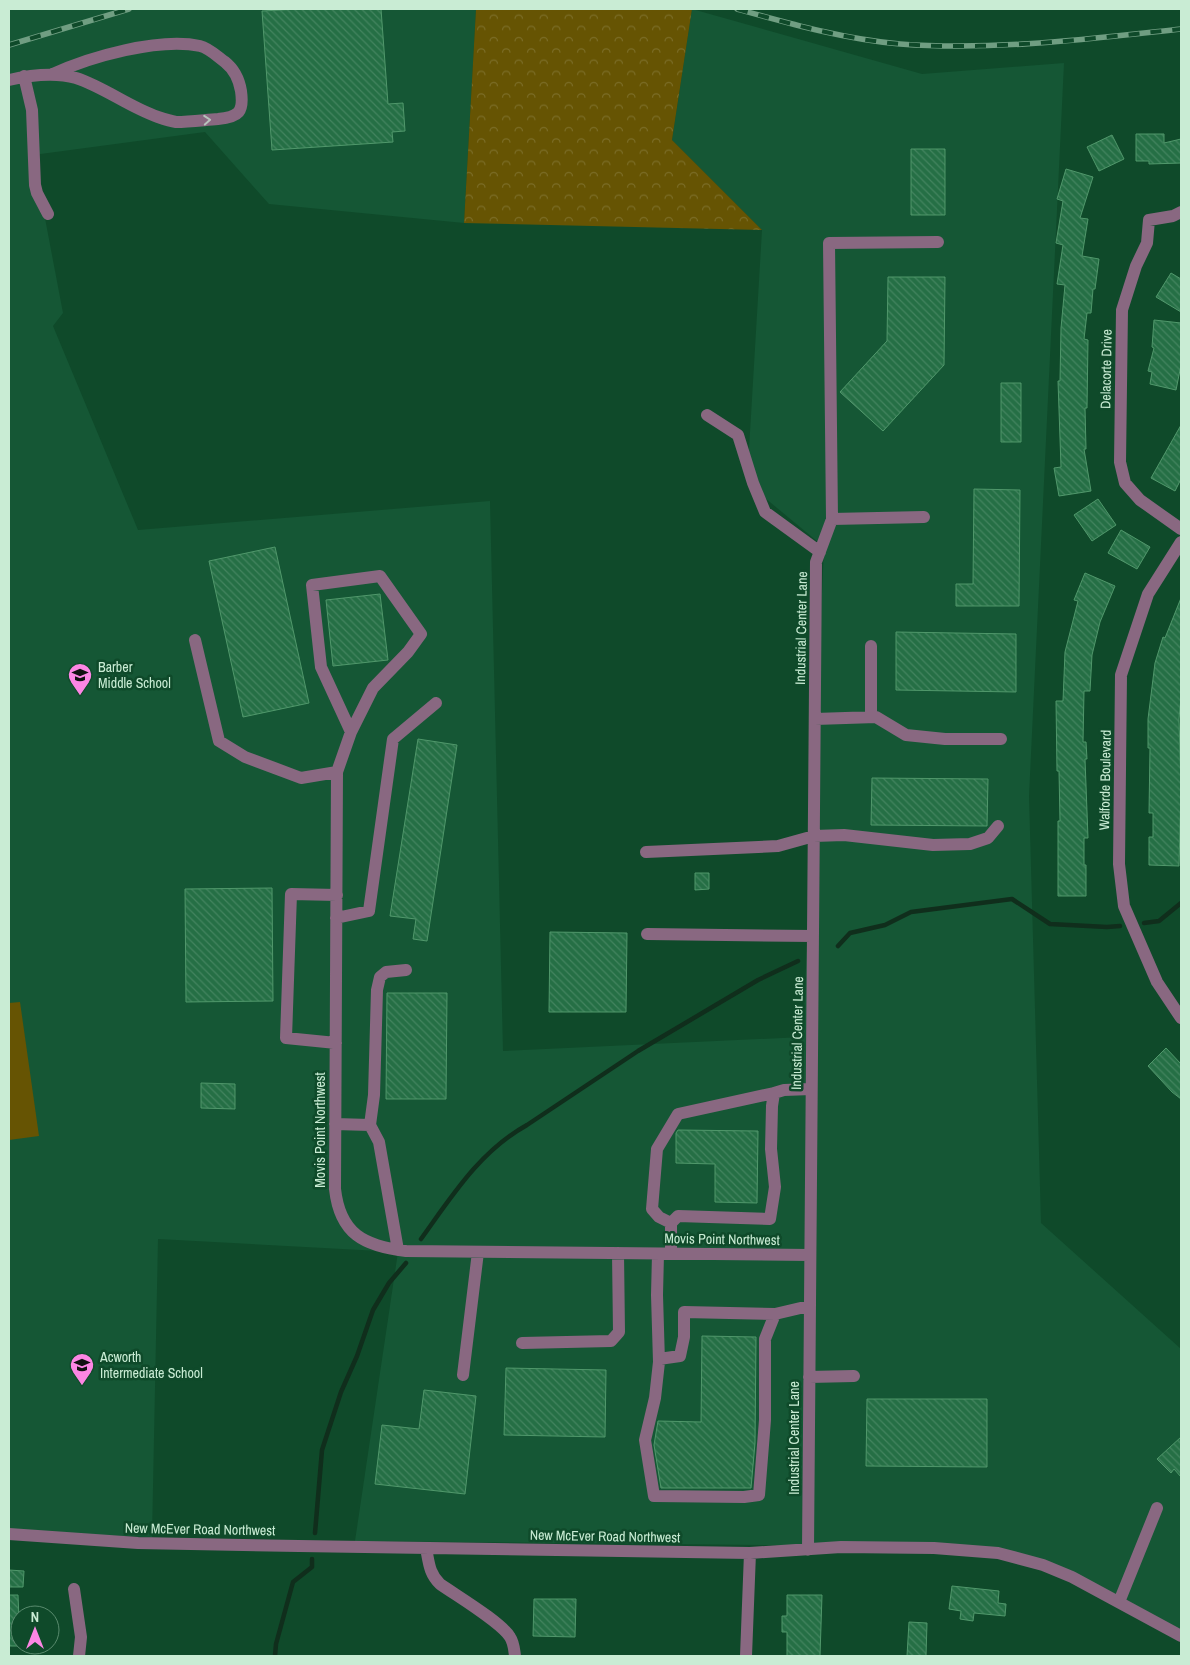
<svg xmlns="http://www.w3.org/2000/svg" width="1190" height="1665" viewBox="0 0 1190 1665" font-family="'Archivo Narrow',sans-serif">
  <defs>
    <pattern id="forest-crowns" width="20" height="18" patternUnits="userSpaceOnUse" patternTransform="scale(1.25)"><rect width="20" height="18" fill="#665403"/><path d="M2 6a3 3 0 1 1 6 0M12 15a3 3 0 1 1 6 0" fill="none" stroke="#7b6d27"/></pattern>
    <pattern id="building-back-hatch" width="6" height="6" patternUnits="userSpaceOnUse" patternTransform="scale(1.25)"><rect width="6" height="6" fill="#256f45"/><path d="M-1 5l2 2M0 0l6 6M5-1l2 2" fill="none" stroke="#43845f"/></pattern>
  </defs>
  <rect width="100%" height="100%" fill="#0f4a2a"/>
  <!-- built -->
  <path fill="#155735" d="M9,9H476L464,223L269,204L205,132L33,155L63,313L53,326L138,530L490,501L503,1051L803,1037L824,547L747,483L762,230L672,140L692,9L922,74L1064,63L1029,796L1041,1223L1181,1349V1632L1033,1565L957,1547L355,1541L398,1252L158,1239L152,1537L9,1532Z"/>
  <!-- grass -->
  <path fill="#665403" d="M20,1002L39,1136L9,1140V1003Z"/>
  <!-- forest -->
  <path fill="url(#forest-crowns)" d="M476,9H692L672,140L762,230L464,223Z"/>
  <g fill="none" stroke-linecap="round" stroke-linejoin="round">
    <!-- stream -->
    <path stroke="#102e1c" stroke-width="4.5" d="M1144,923L1159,921L1181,903
      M838,946L850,933L885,925L911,912L1012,899L1050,924L1107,927L1120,926
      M421,1239C452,1196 480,1151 527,1125L638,1051L758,980L798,961
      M315,1533L322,1450L341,1392L357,1356L373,1310L389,1283L406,1263
      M275,1656L276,1644L293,1582L312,1567V1559"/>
  </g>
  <!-- building -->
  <path fill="url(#building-back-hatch)" stroke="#50986b" d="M299,9H381L388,104L403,103L405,131L392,132L393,142L272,150L262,11Z
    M1136,134H1164V143L1181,139V163L1149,164V161H1136Z
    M1112,135L1124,159L1099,171L1087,147Z
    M911,149H945V215H911Z
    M1066,169L1093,177L1080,218L1088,219L1082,256L1099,259L1095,289H1093L1091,313H1087L1084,339L1088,340L1087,408H1085L1086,449H1084L1091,491L1059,496L1054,468L1061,467L1058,381H1060L1061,328L1065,285L1057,284L1063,245L1056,243L1063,201L1057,199Z
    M1171,273L1181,279V312L1156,297Z
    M888,277H945L944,365L883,431L840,392L887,341Z
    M1154,320L1181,323V365L1176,390L1150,384L1152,372L1148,371L1154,348L1152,347Z
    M1001,383H1021V442H1001Z
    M1181,425V479L1175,491L1151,478Z
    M974,489L1020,490L1019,606H956V584H973Z
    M1098,499L1116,525L1092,541L1074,515Z
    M1121,530L1150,547L1137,569L1108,553Z
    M275,547L309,703L243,717L209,561Z
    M1085,573L1115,586L1100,622L1092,655L1090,691H1084L1083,742H1086L1087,759H1085L1088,838H1084V865H1086V896H1058V821H1060L1059,771H1057L1056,701H1063L1065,652L1078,601L1074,600Z
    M380,594L388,660L333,666L326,600Z
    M1181,598V697L1179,719L1181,788L1179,866L1149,865V837H1153V813H1149L1150,748H1148V719L1155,663L1163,637L1165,638Z
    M896,632L1016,634V692L896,690Z
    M418,739L457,745L427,941L413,939L416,919L390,916Z
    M872,778L988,779L987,826L871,825Z
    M695,873H709V889L695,890Z
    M272,888L273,1001L186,1002L185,889Z
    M550,932L627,933L626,1012H549Z
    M387,993H447L446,1099H386Z
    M1166,1048L1181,1064V1099L1172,1092L1148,1066Z
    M201,1083L235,1084V1109L201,1108Z
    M678,1130L758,1131L757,1203L715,1202V1164L676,1163V1133Z
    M702,1336L756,1337L755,1443L751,1488H661L654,1445L658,1421L701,1422Z
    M506,1368L606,1370L605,1437L504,1435Z
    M424,1390L476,1396L465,1494L375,1484L382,1425L419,1429Z
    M867,1399H987V1467L866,1466Z
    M1181,1437V1477L1174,1469L1171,1473L1157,1459Z
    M9,1570L24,1571L23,1587H9Z
    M952,1586L999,1591L998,1603L1006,1604L1005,1616L974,1613L973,1621L960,1619L961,1611L949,1609Z
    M9,1595H18L20,1646H9Z
    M787,1595H822L820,1656H787V1632H782V1616H787Z
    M534,1599H576L575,1637L533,1636Z
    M909,1622L927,1623L926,1656H907Z"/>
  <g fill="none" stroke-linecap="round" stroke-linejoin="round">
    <!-- minor -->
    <path stroke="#896881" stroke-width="12" d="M24,76L32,110L35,185L37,193L48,214
      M9,80C31,75 54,72 76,78C104,87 129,107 158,117C164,119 170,121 176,122C190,122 204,120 218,119C239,117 244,112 241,91C239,79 235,70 225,62C218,57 209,48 200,46C160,37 89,57 53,74
      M1181,212L1173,216L1149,220L1147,243L1136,266L1122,310L1120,462L1125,483L1140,500L1181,529
      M707,415L738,435L753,483L765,512L820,552
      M832,519L924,517
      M1181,542L1148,594L1121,675L1119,864L1124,906L1157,982L1181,1018
      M195,640L219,741L245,757L301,778L337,772
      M871,717V646
      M815,719L876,717L906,735L945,739H1001
      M351,732L321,667L312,585L380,576L421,634L408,652L373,688L351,732L337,772L335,1189C340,1234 364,1246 406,1251L810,1255
      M646,852L778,846L814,836L844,835L933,845L970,844L988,838L998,826
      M336,918L369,911L393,739L436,703
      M647,934L813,936
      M336,1043L286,1038L291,894L337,895
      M335,1124L370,1125L379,1142L398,1250
      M370,1125L374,1095L377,990L380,977L386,972L406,970
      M671,1223L659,1217L652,1209L657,1149L678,1114L774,1093
      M658,1254L657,1295L659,1362L655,1398L645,1440L654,1496L744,1497L759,1495L765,1420V1339L775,1314L809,1306
      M671,1254V1223L678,1216L770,1219L775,1187L771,1149L772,1106L774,1093L784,1090L811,1089
      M522,1343L611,1341L619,1332L618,1253
      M659,1359L680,1356L684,1337V1312L775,1314
      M463,1375L478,1252
      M809,1377L854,1376
      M9,1534L138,1543L299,1546L750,1553L841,1547L934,1548L998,1553L1043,1565L1072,1577L1181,1636
      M426,1548C429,1563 429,1573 440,1584C457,1596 501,1622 510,1637C514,1643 514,1649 515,1656
      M808,1550L816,562L832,519L829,243L938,242
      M74,1589L81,1637L79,1656
      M1119,1602L1157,1508
      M746,1656L750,1553"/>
    <!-- rail casing -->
    <g stroke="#709e82" stroke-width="5.5">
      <path id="rail" d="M737,9C791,24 844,39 900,44C994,51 1088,39 1181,29
        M9,45L129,9"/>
    </g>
    <!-- rail -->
    <use href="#rail" stroke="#0f4a2a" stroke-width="4" stroke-dasharray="11" stroke-linecap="butt"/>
  </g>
  <!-- one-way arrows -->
  <defs><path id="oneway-chevron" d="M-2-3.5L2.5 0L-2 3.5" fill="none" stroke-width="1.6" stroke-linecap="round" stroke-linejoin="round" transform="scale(1.25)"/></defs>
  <use stroke="#b6c4bb" href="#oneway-chevron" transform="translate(207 120) rotate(-4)"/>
  <!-- icons -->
  <defs>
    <g id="school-pin" transform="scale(1.25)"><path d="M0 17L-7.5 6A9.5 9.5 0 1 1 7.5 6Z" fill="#fc86e4" stroke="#0f4a2a"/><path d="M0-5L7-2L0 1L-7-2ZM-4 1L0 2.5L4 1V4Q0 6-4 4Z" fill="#111"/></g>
  </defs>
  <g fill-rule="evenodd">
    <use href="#school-pin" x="80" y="675"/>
    <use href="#school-pin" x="82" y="1365"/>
  </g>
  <g text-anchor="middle" stroke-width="5" stroke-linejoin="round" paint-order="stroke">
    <!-- street labels -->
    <g font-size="14" fill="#c9ecd4" stroke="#0f4a2a">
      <text transform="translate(1106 369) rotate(-89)" y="5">Delacorte Drive</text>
      <text transform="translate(801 628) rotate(-89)" y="5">Industrial Center Lane</text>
      <text transform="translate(1105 780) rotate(-89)" y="5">Walforde Boulevard</text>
      <text transform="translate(797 1033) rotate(-89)" y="5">Industrial Center Lane</text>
      <text transform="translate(320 1130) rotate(-90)" y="5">Movis Point Northwest</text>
      <text transform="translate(722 1239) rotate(1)" y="5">Movis Point Northwest</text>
      <text transform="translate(794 1438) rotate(-90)" y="5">Industrial Center Lane</text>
      <text transform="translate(200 1529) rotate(1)" y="5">New McEver Road Northwest</text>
      <text transform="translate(605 1536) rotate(1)" y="5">New McEver Road Northwest</text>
    </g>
    <!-- poi labels -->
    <g font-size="14" fill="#c9ecd4" stroke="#0f4a2a" text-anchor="start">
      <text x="98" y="672">Barber<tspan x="98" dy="16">Middle School</tspan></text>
      <text x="100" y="1362">Acworth<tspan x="100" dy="16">Intermediate School</tspan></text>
    </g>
  </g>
  <!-- border -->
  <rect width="1190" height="1665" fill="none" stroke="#c9ecd4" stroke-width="20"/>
  <!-- north arrow -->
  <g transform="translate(35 1630)"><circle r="24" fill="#0f4a2a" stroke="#598b6e"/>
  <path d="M0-4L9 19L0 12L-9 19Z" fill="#fc86e4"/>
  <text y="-8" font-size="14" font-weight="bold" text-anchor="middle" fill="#c9ecd4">N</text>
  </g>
</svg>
